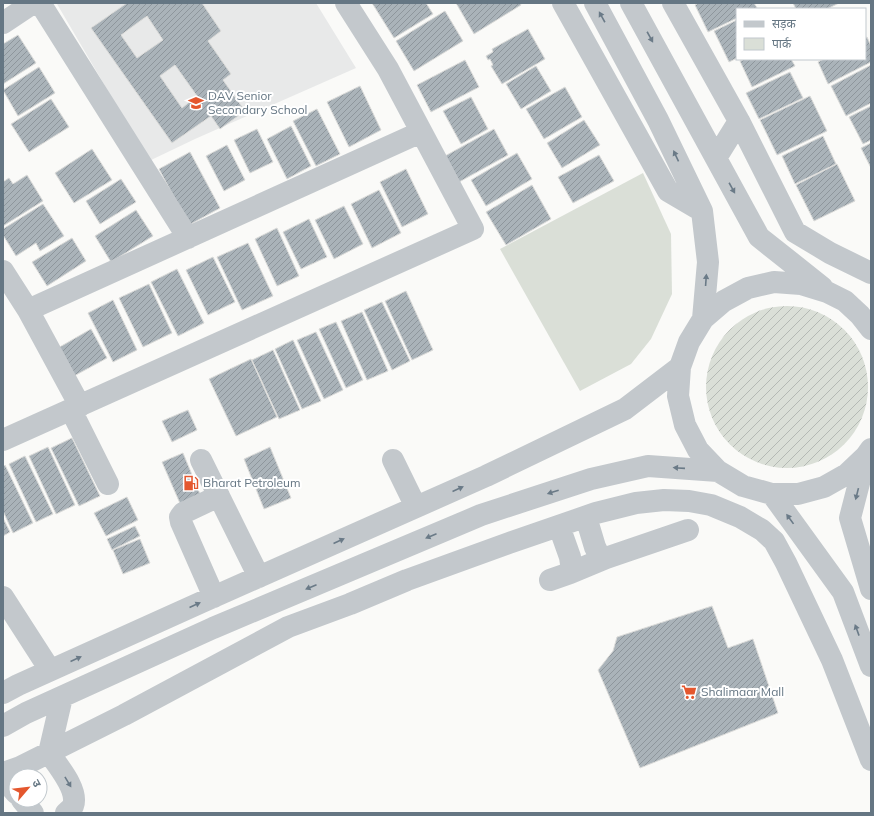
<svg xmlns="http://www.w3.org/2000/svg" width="874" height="816" viewBox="0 0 874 816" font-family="Mulish,'Noto Sans Devanagari',sans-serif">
  <defs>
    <pattern id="garden-furrows" width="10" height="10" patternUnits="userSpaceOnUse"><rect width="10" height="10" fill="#dadfd7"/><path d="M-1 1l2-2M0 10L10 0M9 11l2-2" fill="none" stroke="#b4b9b4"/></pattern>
    <pattern id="building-hatch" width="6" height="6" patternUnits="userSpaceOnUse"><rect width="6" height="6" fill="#aab3b9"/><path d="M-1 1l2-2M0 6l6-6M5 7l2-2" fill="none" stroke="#8e969c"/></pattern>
  </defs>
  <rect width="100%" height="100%" fill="#fafaf8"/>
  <!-- built -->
  <path fill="#e8e9e9" d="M59,3H316L356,68L195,139L149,161L57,4Z"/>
  <!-- park -->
  <path fill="#dadfd7" d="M643,173L671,234L672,294L651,339L631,364L580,391L500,249Z"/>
  <!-- garden -->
  <path fill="url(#garden-furrows)" d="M706 387a81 81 0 1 1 162 0a81 81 0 1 1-162 0Z"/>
  <!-- building -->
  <path fill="url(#building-hatch)" stroke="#dcdcda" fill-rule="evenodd" d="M127,3H202L221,31L208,41L231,74L223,80L245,111L220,129L211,116L172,143L91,28ZM147,16L163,40L137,58L121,35ZM175,65L197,96L182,108L160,76Z
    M372,3H426L433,14L394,38Z
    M456,3H520L521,5L474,34Z
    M699,3H754L757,8L755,9H737V18L708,32L695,5Z
    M793,3H839L827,9H796Z
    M445,11L463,41L414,71L396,41Z
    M737,20V58L729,62L714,31Z
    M528,29L545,59L502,84L491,66L493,65L490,59L488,60L486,56L493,52L492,49Z
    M18,35L36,63L3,84V44Z
    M867,37L871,46V62L828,84L818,62L824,59H865V38Z
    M745,59H791L795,66L752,87L740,61Z
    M465,60L479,87L431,112L417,85Z
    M871,65V103L846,116L831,86Z
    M536,66L551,91L521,109L506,84Z
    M39,67L55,93L18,116L3,90Z
    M790,72L803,98L759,119L746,93Z
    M360,86L381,130L349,147L327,102Z
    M565,87L582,117L544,139L526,109Z
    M810,96L827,131L777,155L760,120Z
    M471,97L488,129L461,144L443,111Z
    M51,99L69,127L29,152L11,124Z
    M871,106V140L863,144L849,117Z
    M317,109L340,154L316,166L293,121Z
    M584,120L600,145L562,168L547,143Z
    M291,126L311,166L287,179L267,139Z
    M257,129L273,162L250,173L234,140Z
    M494,129L508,155L459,182L445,156Z
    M823,136L836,164L795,184L782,156Z
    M871,143V168L861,148Z
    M227,145L245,180L224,191L206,156Z
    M92,149L112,180L74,203L55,173Z
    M190,152L220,208L189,225L159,169Z
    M517,153L532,179L486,206L471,180Z
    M599,155L614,181L573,203L558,177Z
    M837,164L855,201L814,221L796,185Z
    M406,169L428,214L402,227L380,182Z
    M27,175L43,201L3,226V182L9,178L13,184Z
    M121,179L136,202L100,224L86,201Z
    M532,185L551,219L506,245L486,212Z
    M379,190L401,233L372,248L351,204Z
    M43,204L64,236L40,251L36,243L16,256L3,235V229Z
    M344,206L363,244L334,259L315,220Z
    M136,210L153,236L111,262L95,236Z
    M309,219L327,257L301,269L283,232Z
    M277,228L299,276L277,286L255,239Z
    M72,238L86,261L47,286L32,262Z
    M248,243L273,296L242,310L217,257Z
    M213,257L235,302L208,315L186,270Z
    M177,269L204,323L178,336L151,282Z
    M149,284L172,333L143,347L119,298Z
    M406,291L433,350L412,360L385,301Z
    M113,300L137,350L113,362L88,313Z
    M382,302L410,361L392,370L364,310Z
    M362,312L388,371L367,380L341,321Z
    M336,322L363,380L346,388L319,329Z
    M91,329L107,358L74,376L58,348Z
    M316,332L343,390L324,399L297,340Z
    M293,340L321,401L302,409L275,349Z
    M273,350L300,410L279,419L252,360Z
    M251,359L277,417L236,436L209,379Z
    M188,410L197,430L172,442L162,421Z
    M72,438L100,496L79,506L51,448Z
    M48,447L75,505L56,514L29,456Z
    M270,447L291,498L264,509L244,459Z
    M183,453L202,499L182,508L162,462Z
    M25,456L53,514L36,522L9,464Z
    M5,465L33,523L13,533L3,511V467Z
    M127,497L138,520L106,536L94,513Z
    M3,518L10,532L3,536Z
    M135,526L140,536L112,550L107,539Z
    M140,539L150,563L123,574L113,550Z
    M712,606L728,648L753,639L778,713L640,768L598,670L613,651L617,637Z"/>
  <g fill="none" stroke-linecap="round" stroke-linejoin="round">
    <!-- minor -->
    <path stroke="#c3c8cc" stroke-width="22" d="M40,3L188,238
      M563,3L668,191L702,211
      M595,3L658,120L702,211L708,262L703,319
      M631,3L759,237L822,287
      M673,3L739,121L795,232L830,253L871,273
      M3,23L33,3
      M716,158L739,121
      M3,271L28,310L80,406
      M28,310L421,132
      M871,329L860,315L845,301L827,292L801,284L774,282L748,288L724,301L703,319L689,342L680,367L678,396L685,425L698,450L718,471L743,486L772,494H798L824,487L847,474L866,456L871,449
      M71,410L108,484
      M3,440L473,229L388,69L346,3
      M866,456L850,518L871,589
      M201,460L259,577
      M393,460L416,507
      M772,494L843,592L871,666
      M586,517L595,547L598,553L606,558L688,530
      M559,526L570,557L571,564L570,573
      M550,580L570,573L606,558
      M3,597L50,670
      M214,597L181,522L180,517L183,513L219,496
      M3,693L18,685L202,602L486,476L625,409L680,367
      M62,697L49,753C58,766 79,790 73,806C71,809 68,811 66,813
      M3,726L26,713L213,628L481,515L591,479L648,466L718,471
      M3,773L20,767L124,715L288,627L350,604L407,580L509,543L596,513L636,503L664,500L689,501L711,505L740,517L762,530L774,541L786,563L832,660L871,760
      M3,778L16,793
      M22,800L33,813"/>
  </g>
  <!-- one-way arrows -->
  <defs><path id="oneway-solid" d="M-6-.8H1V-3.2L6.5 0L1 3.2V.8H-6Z"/></defs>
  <g fill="#6a7a87">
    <use href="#oneway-solid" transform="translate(602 17) rotate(-119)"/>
    <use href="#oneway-solid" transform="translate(650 37) rotate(61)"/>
    <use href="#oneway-solid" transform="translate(676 156) rotate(-115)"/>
    <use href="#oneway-solid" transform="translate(732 188) rotate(61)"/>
    <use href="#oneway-solid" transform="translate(706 280) rotate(-86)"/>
    <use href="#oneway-solid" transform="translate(679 468) rotate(-176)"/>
    <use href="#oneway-solid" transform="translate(458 489) rotate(-24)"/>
    <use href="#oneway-solid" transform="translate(553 492) rotate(162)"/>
    <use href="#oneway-solid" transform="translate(857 494) rotate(104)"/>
    <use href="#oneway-solid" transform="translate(790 519) rotate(-126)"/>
    <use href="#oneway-solid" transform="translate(431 536) rotate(157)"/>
    <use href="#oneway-solid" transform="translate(339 541) rotate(-24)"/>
    <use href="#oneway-solid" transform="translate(311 587) rotate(157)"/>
    <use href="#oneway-solid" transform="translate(195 605) rotate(-24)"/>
    <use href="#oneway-solid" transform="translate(857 630) rotate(-110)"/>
    <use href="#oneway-solid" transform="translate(76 659) rotate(-24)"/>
    <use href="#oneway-solid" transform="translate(68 782) rotate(59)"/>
  </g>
  <!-- icons -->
  <defs>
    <g id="school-bare" transform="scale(1.2)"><path d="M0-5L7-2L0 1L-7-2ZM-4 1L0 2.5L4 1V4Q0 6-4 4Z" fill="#e4572e" stroke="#fff" stroke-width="2.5" paint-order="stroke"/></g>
    <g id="fuel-bare" transform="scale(1.2)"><path d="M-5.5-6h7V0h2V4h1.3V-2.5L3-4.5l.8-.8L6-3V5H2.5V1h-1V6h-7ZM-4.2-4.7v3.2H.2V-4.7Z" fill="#e4572e" stroke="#fff" stroke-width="2.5" paint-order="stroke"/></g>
    <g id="supermarket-bare" transform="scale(1.2)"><path d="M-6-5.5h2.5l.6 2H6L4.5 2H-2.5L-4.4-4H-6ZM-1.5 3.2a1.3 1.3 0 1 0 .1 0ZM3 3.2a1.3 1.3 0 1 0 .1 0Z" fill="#e4572e" stroke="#fff" stroke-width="2.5" paint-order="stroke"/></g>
  </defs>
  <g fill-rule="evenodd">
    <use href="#school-bare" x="196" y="103"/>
    <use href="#fuel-bare" x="191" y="483"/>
    <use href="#supermarket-bare" x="689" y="692"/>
  </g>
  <g text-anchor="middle" stroke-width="4" stroke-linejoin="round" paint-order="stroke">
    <!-- poi labels -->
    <g font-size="12" fill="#657683" stroke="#fff" text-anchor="start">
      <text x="208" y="100">DAV Senior<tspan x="208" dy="14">Secondary School</tspan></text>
      <text x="203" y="487">Bharat Petroleum</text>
      <text x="701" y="696">Shalimaar Mall</text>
    </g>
  </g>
  <!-- border -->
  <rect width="874" height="816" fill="none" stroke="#657683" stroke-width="8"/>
  <!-- legend -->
  <rect x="736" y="8" width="130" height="52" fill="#ffffff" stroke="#c1c8cd"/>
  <rect x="744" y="21" width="20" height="6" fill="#c3c8cc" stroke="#c1c8cd"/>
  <text x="772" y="28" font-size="12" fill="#657683">सड़क</text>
  <rect x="744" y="38" width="20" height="12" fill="#dadfd7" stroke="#c1c8cd"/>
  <text x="772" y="48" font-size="12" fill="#657683">पार्क</text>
  <!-- north arrow -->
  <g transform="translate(28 788) rotate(62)"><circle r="19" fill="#ffffff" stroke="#c1c8cd"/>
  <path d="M0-3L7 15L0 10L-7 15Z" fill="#e4572e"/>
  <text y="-6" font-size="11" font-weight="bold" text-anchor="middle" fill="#657683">उ</text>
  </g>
</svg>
